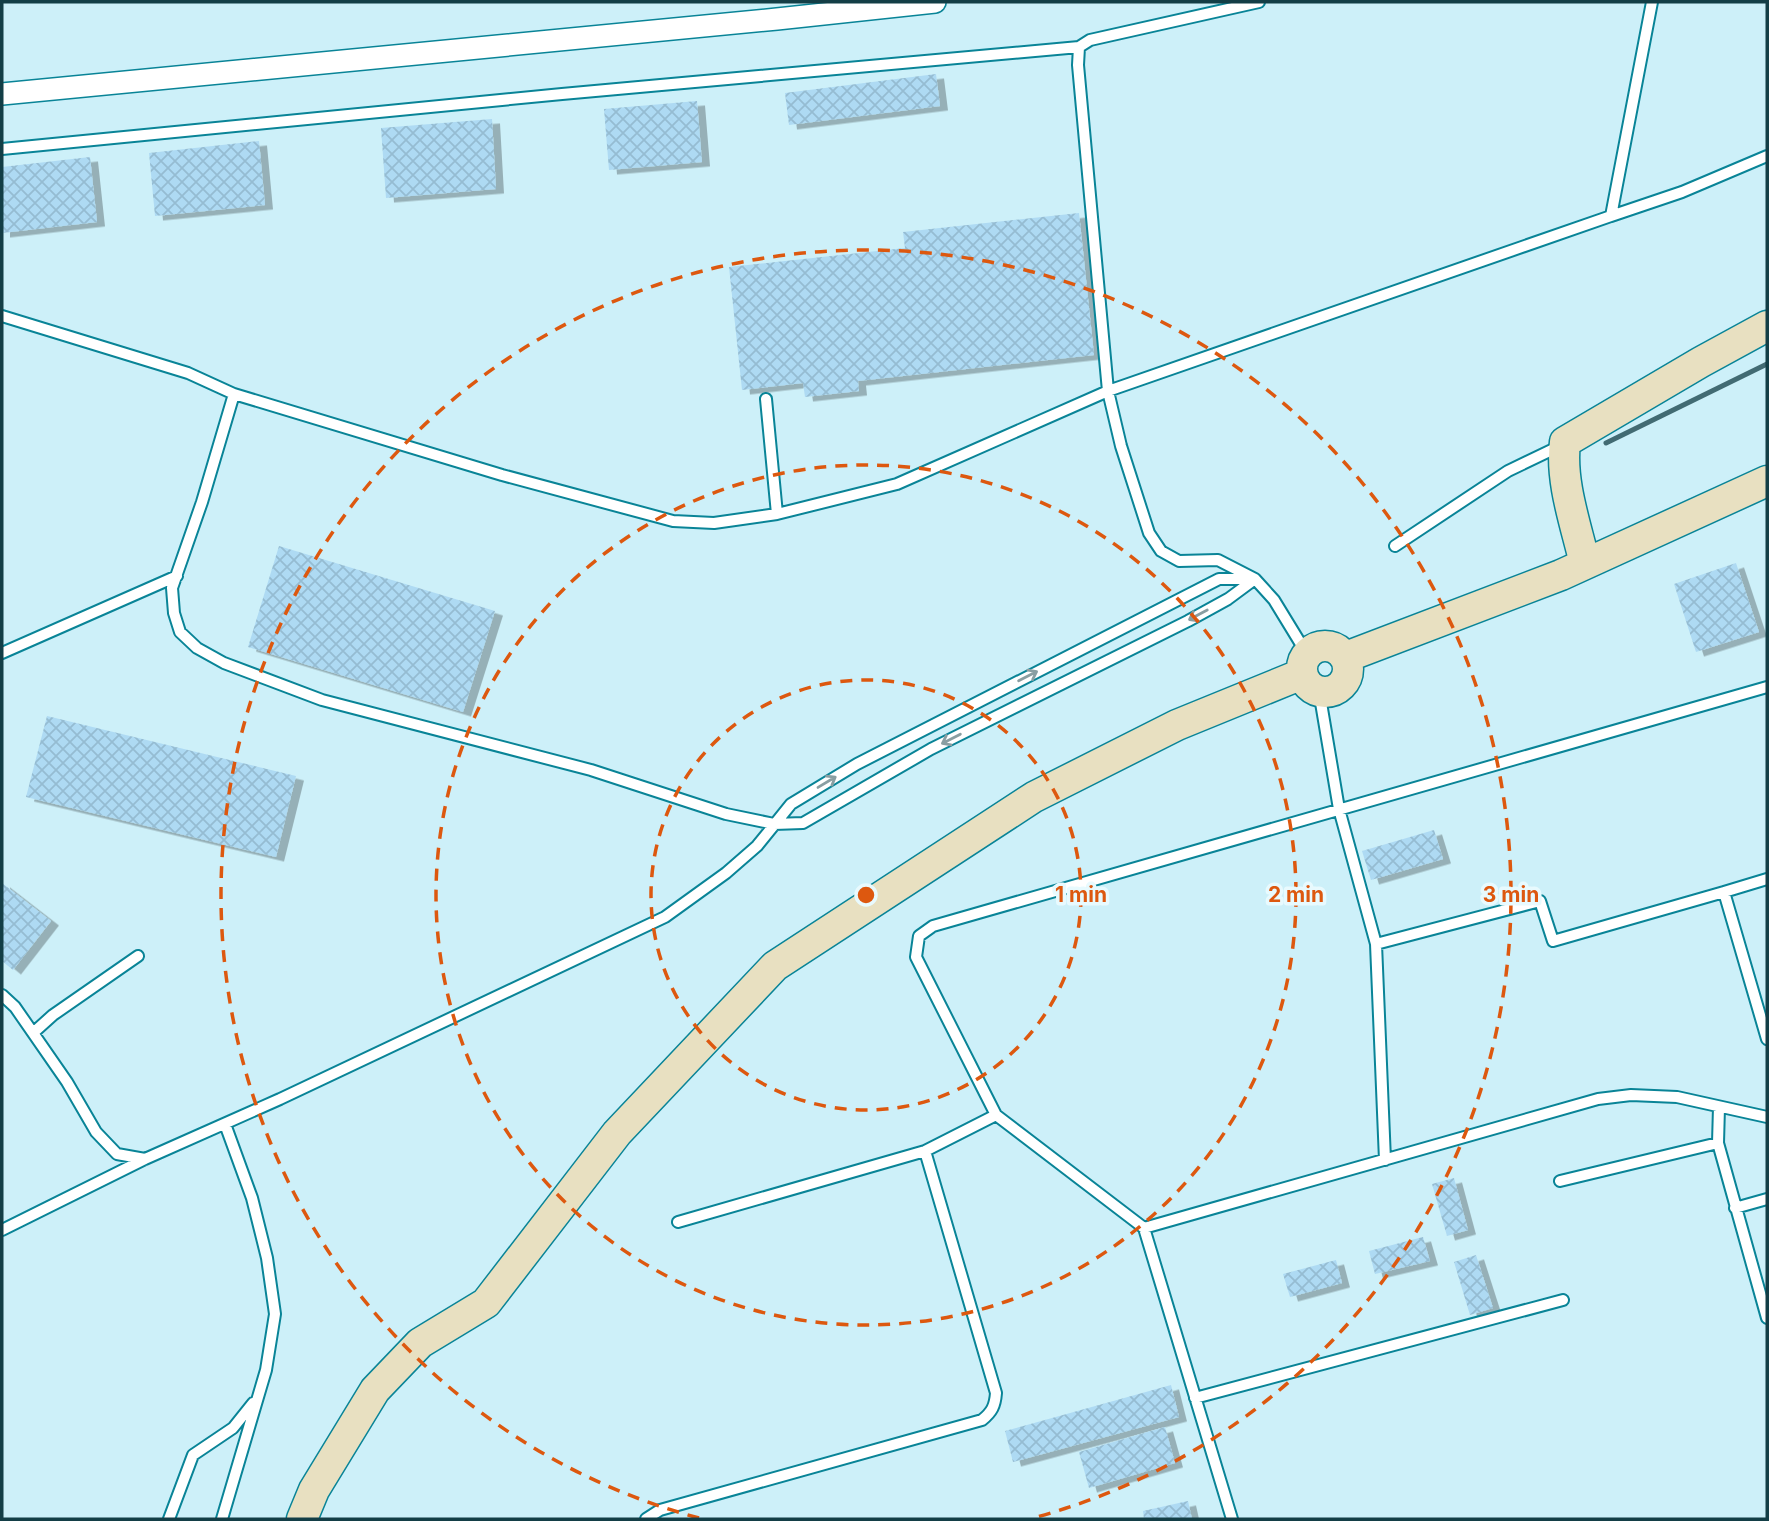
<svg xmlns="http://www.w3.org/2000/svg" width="1769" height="1521" viewBox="0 0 1769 1521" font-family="Inter,sans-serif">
  <defs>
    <pattern id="building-cross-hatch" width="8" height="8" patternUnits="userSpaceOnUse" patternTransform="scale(1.75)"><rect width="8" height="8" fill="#aedaf3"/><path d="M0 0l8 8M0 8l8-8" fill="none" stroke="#95bcd2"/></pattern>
    <filter id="shadow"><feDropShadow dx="8" dy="4.5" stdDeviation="0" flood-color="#0004"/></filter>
  </defs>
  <rect width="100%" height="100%" fill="#cdf0f9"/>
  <!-- building -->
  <path fill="url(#building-cross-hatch)" filter="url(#shadow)" d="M936,74L940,106L789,125L785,93Z
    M697,101L702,162L609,170L604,109Z
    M492,119L496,189L386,198L381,128Z
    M259,141L265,205L155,216L149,153Z
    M90,157L97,222L2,233V167Z
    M1079,213L1094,355L858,381L859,391L805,397L803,383L742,390L729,267L905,248L903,232Z
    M279,546L495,611L463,712L248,647Z
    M1736,563L1759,632L1696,652L1674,584Z
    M47,716L296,776L276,857L26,797Z
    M1434,830L1443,859L1371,880L1362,851Z
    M2,883L51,921L13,970L2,961Z
    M1454,1178L1468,1230L1447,1236L1432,1184Z
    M1423,1237L1430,1261L1375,1274L1369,1251Z
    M1476,1255L1493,1308L1470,1315L1454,1262Z
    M1336,1260L1342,1283L1290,1297L1283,1274Z
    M1171,1385L1179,1417L1013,1462L1005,1431Z
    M1165,1427L1175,1463L1089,1488L1079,1452Z
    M1188,1501L1192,1519H1144L1143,1511Z"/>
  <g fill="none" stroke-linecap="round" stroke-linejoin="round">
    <!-- lane casing -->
    <g stroke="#098497" stroke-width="14">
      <path id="lane" d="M1259,2L1090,40L1079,47L1078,65L1108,391L1121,446L1149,533L1161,551L1179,561L1218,560L1255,579L1274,600L1307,654
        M2,149L562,94L1079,47
        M1611,216L1682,192L1767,156
        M2,316L188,373L234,394
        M766,399L777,514
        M1395,546L1508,471L1560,446
        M1255,579L1228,599L1188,621L931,749L803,823L774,824L726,814L591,770L322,700L224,663L197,648L180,632L174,613L172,588L202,502L234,394L502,475L673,521L714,523L777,514L897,484L1108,391L1611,216L1652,2
        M2,653L177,576
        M1319,691L1339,809L1376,944L1540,901L1553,941L1724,892
        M1767,879L1724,892L1767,1039
        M1376,944L1385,1160
        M2,995L15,1007L67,1082L96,1132L117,1154L145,1159
        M33,1033L53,1015L138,956
        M1719,1107L1718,1143L1767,1318
        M1560,1181L1718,1143
        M1735,1208L1767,1199
        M678,1222L925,1151L996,1115
        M1144,1228L996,1115L916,957L919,936L933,926L1767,687
        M2,1230L145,1159L280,1099L665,917L726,873L757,846L791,804L857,764L1219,579H1255
        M1195,1398L1563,1300
        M169,1519L193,1455L233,1428L253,1403
        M222,1519L266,1370L275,1314L267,1258L252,1198L225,1124
        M646,1519L660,1510L982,1420C992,1412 995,1406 996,1393L925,1151
        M1232,1519L1144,1228L1598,1099L1631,1095L1677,1097L1767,1117"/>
    </g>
    <!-- street casing -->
    <g stroke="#098497" stroke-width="24">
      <path id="street" d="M2,94L777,19L935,2"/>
    </g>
    <!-- secondary casing -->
    <g stroke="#098497" stroke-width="33">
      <path id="secondary" d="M1585,564C1576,525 1560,482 1565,442L1701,362L1767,326
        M1302 669a23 23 0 1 1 46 0a23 23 0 1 1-46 0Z
        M1346,657L1561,575L1767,481
        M302,1519L314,1490L375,1390L420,1343L486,1303L617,1133L775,966L1034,797L1177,725L1302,674"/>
    </g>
    <!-- lane -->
    <use href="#lane" stroke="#fff" stroke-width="10"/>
    <!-- street -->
    <use href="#street" stroke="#fff" stroke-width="21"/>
    <!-- secondary -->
    <use href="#secondary" stroke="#e8e0c1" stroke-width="30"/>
    <!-- rail -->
    <path stroke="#426b73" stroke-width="5" d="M1606,443L1767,364"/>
  </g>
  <!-- one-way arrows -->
  <defs><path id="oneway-shaft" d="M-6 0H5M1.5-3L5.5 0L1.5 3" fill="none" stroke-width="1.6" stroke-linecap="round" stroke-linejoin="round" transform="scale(1.75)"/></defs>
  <g stroke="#899ea2">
    <use href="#oneway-shaft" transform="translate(1198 615) rotate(152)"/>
    <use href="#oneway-shaft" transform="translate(1028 676) rotate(-27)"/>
    <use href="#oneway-shaft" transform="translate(951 739) rotate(153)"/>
    <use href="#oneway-shaft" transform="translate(827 782) rotate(-31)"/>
  </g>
  <!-- distance rings -->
  <g fill="none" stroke="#dd580f" stroke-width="3.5" stroke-dasharray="12 9">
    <circle cx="866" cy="895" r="215"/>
    <circle cx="866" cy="895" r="430"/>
    <path d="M699 1518A645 645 0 1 1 1033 1518"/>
  </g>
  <circle cx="866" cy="895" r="10" fill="#dd580f" stroke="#e8fafe" stroke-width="3.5"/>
  <g font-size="21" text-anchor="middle" font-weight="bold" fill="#dd580f" stroke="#e8fafe" stroke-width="7" stroke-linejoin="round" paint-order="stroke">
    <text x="1081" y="902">1 min</text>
    <text x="1296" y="902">2 min</text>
    <text x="1511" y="902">3 min</text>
  </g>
  <!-- border -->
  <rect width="1769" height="1521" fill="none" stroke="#133e46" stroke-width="7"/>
</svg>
